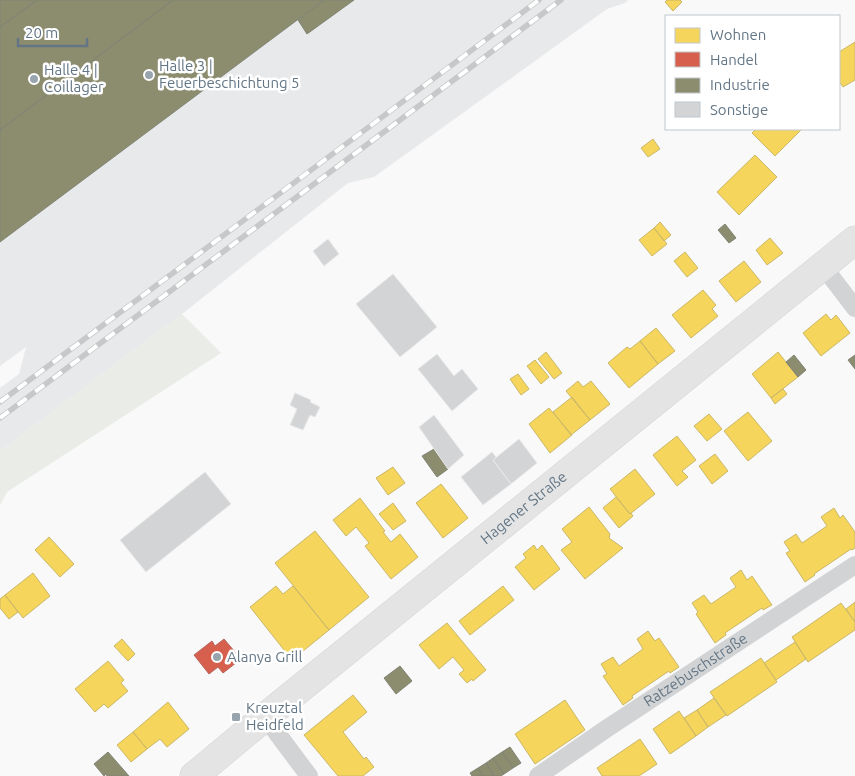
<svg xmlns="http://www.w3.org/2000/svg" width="855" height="776" viewBox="0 0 855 776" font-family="Ubuntu,sans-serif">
  <rect width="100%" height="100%" fill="#f9f9f9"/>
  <!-- built -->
  <path fill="#e8e9ea" d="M0,0H628L625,3L607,9L374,177L348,183L182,314L0,451V388L19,374L26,347L0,366Z"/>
  <!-- green -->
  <path fill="#e9ece7" d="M182,314L221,353L7,492L0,505V451Z"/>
  <!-- homes -->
  <path fill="#f6d55c" stroke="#cab868" d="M667,0H680L682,2L673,11L665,2Z
    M855,42V80L843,87L839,81V52Z
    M756,129H802L775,156L752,133Z
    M653,139L660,149L648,157L641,148Z
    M755,155L777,177L739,215L717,192Z
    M660,222L671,235L664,241L654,228Z
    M654,228L667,244L652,256L639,240Z
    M770,238L783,253L767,265L756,250Z
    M685,252L698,268L687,277L674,261Z
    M744,261L761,282L736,302L719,281Z
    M703,290L716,305L712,309L718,316L691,338L672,315Z
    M826,314L831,320L836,315L850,333L821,356L803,333Z
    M656,328L675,351L658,364L640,341Z
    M640,341L658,364L629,388L608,363L627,347L630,349Z
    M546,352L562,373L554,379L538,359Z
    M778,352L798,377L771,398L752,374Z
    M535,360L549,377L541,384L527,366Z
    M518,374L529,389L521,395L510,379Z
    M578,381L583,387L591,381L610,404L590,420L566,391Z
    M783,389L787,394L775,404L771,398Z
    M572,397L590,420L571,435L553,412Z
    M549,408L572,435L550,453L529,424Z
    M748,412L772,441L748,461L724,431Z
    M709,414L722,429L707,441L694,426Z
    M677,436L696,460L682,471L688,477L677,486L653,455Z
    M715,454L728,471L712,484L699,466Z
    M393,467L405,483L388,495L376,478Z
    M635,469L655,494L630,514L610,489Z
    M441,484L468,518L443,538L416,503Z
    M616,497L630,514L631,513L633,516L619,528L603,508Z
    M360,498L385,531L383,532L391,542L400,534L418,557L391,579L365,546L369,543L356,527L346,536L333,520Z
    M393,503L406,521L393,530L379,514Z
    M589,507L610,534L609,538L623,548L585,579L561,550L572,542L562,529Z
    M834,508L840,518L843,515L855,532V548L852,550L851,549L814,574L815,575L805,582L786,553L790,551L784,542L796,534L802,543L827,526L821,517Z
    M315,531L369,597L329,630L275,563Z
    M49,537L74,564L60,577L35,550Z
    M534,545L537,550L542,545L560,569L534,590L515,567L526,558L523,554Z
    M741,570L747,580L752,576L772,605L763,610L762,608L725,633L726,635L715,643L696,614L698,612L692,603L704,595L711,604L736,587L730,578Z
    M33,573L50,596L23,618L5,595Z
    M276,586L283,594L293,586L329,630L292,660L250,607Z
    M503,586L514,600L470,635L459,621Z
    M5,595L18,612L9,619L0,608V599Z
    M855,602V622L846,609Z
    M841,603L855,622V630L808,662L792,637Z
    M447,623L486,670L473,681L472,679L467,683L459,674L464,670L453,657L439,669L419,645Z
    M648,631L655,641L659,638L679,667L670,673L669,671L632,696L633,698L623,705L603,676L607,674L601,664L613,657L619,666L643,649L637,639Z
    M122,639L135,654L128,661L114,646Z
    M795,642L806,659L776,680L764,663Z
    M761,658L777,682L727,716L710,692Z
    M108,661L124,680L121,683L128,691L108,708L104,704L95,712L75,689Z
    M353,695L367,712L343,732L364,759L366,757L374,767L363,776H338L304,735Z
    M714,698L726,715L708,727L697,710Z
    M565,700L585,730L535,764L515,734Z
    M168,702L189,729L167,747L160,739L147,749L133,732Z
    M697,710L708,727L696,736L684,718Z
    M679,711L696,736L670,754L653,729Z
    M133,732L147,749L131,762L117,745Z
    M640,739L657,764L639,776H602L597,768Z"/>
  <!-- shops -->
  <path fill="#d6604d" stroke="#b4675e" d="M224,639L241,659L223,673L218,667L209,674L194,655L212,641L215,646Z"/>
  <!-- industry -->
  <path fill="#8c8c6e" stroke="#808575" d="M0,0H37L0,27Z
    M37,0H173L0,130V27Z
    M173,0H324L0,242V130Z
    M324,0H354L307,34L298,20Z
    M725,224L736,238L729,243L718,230Z
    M794,355L806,370L798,377L786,362Z
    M855,355V369L848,360Z
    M434,449L448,469L437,477L422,456Z
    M400,666L412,681L396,694L384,678Z
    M510,747L521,763L513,768L502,752Z
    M108,752L129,776H107L106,774L104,776L94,764Z
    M502,752L513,768L504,774L493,758Z
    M493,758L504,774L501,776H494L486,763Z
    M486,763L494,776H483L478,768Z
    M478,768L483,776H472L470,773Z"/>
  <!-- building -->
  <path fill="#d2d4d5" stroke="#e8e8e8" d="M328,239L339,254L324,266L313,251Z
    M393,274L437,327L400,357L356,304Z
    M437,354L454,376L462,369L478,389L452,411L418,369Z
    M295,393L311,400L310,402L320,407L315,417L310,415L303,430L290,425L297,409L290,405Z
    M434,415L464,455L448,469L419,427Z
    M519,439L537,463L511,484L493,460Z
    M492,452L496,457L493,460L511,484L483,505L461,477Z
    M205,472L231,504L146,572L120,540Z"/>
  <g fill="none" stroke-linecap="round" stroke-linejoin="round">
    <!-- primary casing -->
    <g stroke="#d4d5d7" stroke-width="29">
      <g id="primary">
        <path id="s2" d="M194,776L265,717L855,240"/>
      </g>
    </g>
    <!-- minor -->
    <g stroke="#d2d3d4" stroke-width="18">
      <path d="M823,266L855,308"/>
      <path d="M265,717L309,776"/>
      <path id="s1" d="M538,776L606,729L855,565"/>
    </g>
    <!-- primary -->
    <use href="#primary" stroke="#e4e4e5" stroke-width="28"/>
    <!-- rail casing -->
    <g stroke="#c6c8c9" stroke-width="5.5">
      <path id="rail" d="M0,402L539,0
        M0,418L561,0"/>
    </g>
    <!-- rail -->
    <use href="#rail" stroke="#fff" stroke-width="4" stroke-dasharray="11" stroke-linecap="butt"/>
  </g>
  <!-- markers -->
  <g fill="#98a4ae" stroke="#fff" stroke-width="2">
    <circle cx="149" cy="75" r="5"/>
    <circle cx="34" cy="79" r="5"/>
    <circle cx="217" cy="657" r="5"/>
    <rect x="231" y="712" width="10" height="10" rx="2.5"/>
  </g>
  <g text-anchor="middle" stroke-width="5" stroke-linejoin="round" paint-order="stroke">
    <!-- poi labels -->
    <g font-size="15" fill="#637685" stroke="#fff" text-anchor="start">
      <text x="159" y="71">Halle 3 |<tspan x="159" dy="17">Feuerbeschichtung 5</tspan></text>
      <text x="44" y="75">Halle 4 |<tspan x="44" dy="17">Coillager</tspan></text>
      <text x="227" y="662">Alanya Grill</text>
      <text x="246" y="713">Kreuztal<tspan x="246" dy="17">Heidfeld</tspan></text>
    </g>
    <!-- street labels -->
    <g font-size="15" fill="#637685" stroke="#fff">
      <text dy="5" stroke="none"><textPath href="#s2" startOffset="425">Hagener Straße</textPath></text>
      <text dy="5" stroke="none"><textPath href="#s1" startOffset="190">Ratzebuschstraße</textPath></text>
    </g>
  </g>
  <!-- legend -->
  <rect x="665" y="15" width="175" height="115" fill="#ffffff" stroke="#c1c8ce"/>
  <rect x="675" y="28" width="25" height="15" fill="#f6d55c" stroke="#c1c8ce"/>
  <text x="710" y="40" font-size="15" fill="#637685">Wohnen</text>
  <rect x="675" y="52" width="25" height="15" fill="#d6604d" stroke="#c1c8ce"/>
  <text x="710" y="65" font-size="15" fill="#637685">Handel</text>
  <rect x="675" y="78" width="25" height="15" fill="#8c8c6e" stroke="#c1c8ce"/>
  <text x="710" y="90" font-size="15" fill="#637685">Industrie</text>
  <rect x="675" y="102" width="25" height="15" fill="#d2d4d5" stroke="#c1c8ce"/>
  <text x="710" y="115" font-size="15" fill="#637685">Sonstige</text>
  <!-- scale -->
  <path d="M18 38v8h69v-8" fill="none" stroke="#637685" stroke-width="2.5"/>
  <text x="25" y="38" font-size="15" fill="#637685" stroke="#ffffff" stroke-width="4" paint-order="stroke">20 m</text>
</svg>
